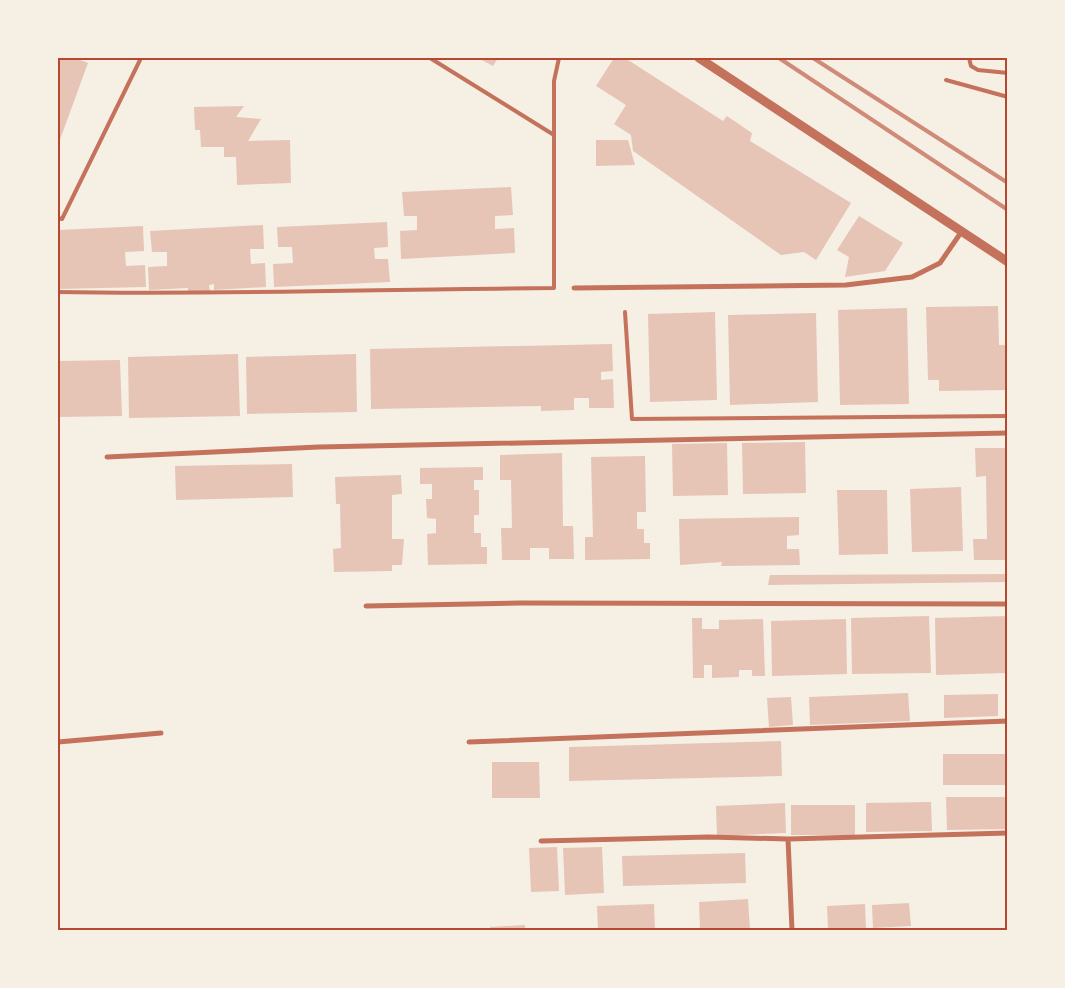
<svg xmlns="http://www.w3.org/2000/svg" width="1065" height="988" viewBox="0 0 1065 988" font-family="Figtree,sans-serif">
  <rect width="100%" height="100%" fill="#f6efe4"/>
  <!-- building -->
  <path fill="#e6c5b7" d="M58,58H75L88,63L58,145Z
    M478,58H498L493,66Z
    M614,58H625L723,121L727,116L752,133L750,141L851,203L816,260L804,252L781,255L633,151L631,135L614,124L626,105L596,86Z
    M244,106L236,117L261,119L248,141L290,140L291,183L237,185L236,157H224V147H201L200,130H195L194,107Z
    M596,140H628L635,165L596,166Z
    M511,187L513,215L495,216V229L514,228L515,253L401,259L400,231L417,230V216H404L402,192Z
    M859,216L903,243L885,271L845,277L849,257L837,250Z
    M387,222L388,247L374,248L375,259H388L390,282L274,287L273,264L293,263L292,247H278L277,227Z
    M263,225L264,249H250L251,264L265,263L266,287L214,290V284L209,285L210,291H188V288L149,290L148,267L167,266V252H152L150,231Z
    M143,226L144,251L125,252L126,266L145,265L146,287L58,289V230Z
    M998,306L999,345H1008V390L939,391V380H928L926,307Z
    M907,308L909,404L840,405L838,310Z
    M715,312L717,400L650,402L648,314Z
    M816,313L818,402L730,405L728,315Z
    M612,344L613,371L601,372V380L613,379L614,408H589V398H574V410L541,411V406L371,409L370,349Z
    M238,354L240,416L129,418L128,357Z
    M356,354L357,412L247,414L246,357Z
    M120,360L122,416L58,417V361Z
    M805,442L806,493L743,494L742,443Z
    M727,443L728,495L673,496L672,444Z
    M975,448H1008V560H974L973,539H987L986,476L976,477Z
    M562,453L563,526H573L574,559H549V548H530V560H502L501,528H512L511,480H500V455Z
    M645,456L646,512H637V529H644V543H650V559L585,560V537H593L591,457Z
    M292,464L293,497L176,500L175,466Z
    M483,467V480H474V490H479V515H474V533H481V547H487V564L428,565L427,534L436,533V519L427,518L426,499H432V484H420V468Z
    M401,475L402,494L392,495V539H404L402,565H392V571L334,572L333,549L341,548L340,504H336L335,477Z
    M961,487L963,551L912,552L910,489Z
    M837,490H887L888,554L839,555Z
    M799,517V535L787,536V549H799L800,565L721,566L722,562L680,565L679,519Z
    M1008,574V582L768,585L770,575Z
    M929,616L931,673L852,674L851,618Z
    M1008,616L1006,673L936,675L935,618Z
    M692,618H702V629H719V620L763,619L765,676H752V670H739V677L712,678V665H704V678H693Z
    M846,619L847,674L772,676L771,621Z
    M908,693L910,721L810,725L809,697Z
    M998,694V716L944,718V695Z
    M791,697L793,725L769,727L767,698Z
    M781,741L782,776L569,781V747Z
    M943,754H1008V785H943Z
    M492,762H539L540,798H492Z
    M946,797H1008V829L947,830Z
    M931,802L932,831L866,832V803Z
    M785,803L786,833L717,836L716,806Z
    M791,805H855V835H791Z
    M557,847L559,891L531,892L529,848Z
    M602,847L604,893L565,895L563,848Z
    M745,853L746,883L623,886L622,856Z
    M748,899L750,930H700L699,902Z
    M909,903L911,926L873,928L872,905Z
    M654,904L655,930H598L597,906Z
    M865,904L866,930H828L827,906Z
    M525,925V930H490V927Z"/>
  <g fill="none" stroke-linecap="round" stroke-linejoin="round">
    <!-- service -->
    <path stroke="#c5725c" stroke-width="4" d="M430,58L554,135
      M969,58L971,66L978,70L1008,73
      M946,80L1008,97
      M58,218L62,219L141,58
      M58,292C223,295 389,289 554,288V81L559,58
      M625,312L632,419L1008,416"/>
    <!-- minor -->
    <path stroke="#c5725c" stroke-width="5" d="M574,288L846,285L912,277L940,263L962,231
      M107,457L319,447L1008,433
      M366,606L520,603L1008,604
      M58,742L161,733
      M469,742L1008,721
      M788,839L792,930
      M541,841L709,837L788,839L1008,833"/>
    <!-- tertiary -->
    <path stroke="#c5725c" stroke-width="9" d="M699,58L1008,262"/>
    <!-- rail -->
    <path stroke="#cf8b77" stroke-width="4" d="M779,58L1008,210
      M813,58L1008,183"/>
  </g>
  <!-- border -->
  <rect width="1065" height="988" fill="none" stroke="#f6efe4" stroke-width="118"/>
  <rect x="59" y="59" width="947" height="870" fill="none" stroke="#b5482f" stroke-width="2"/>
</svg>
